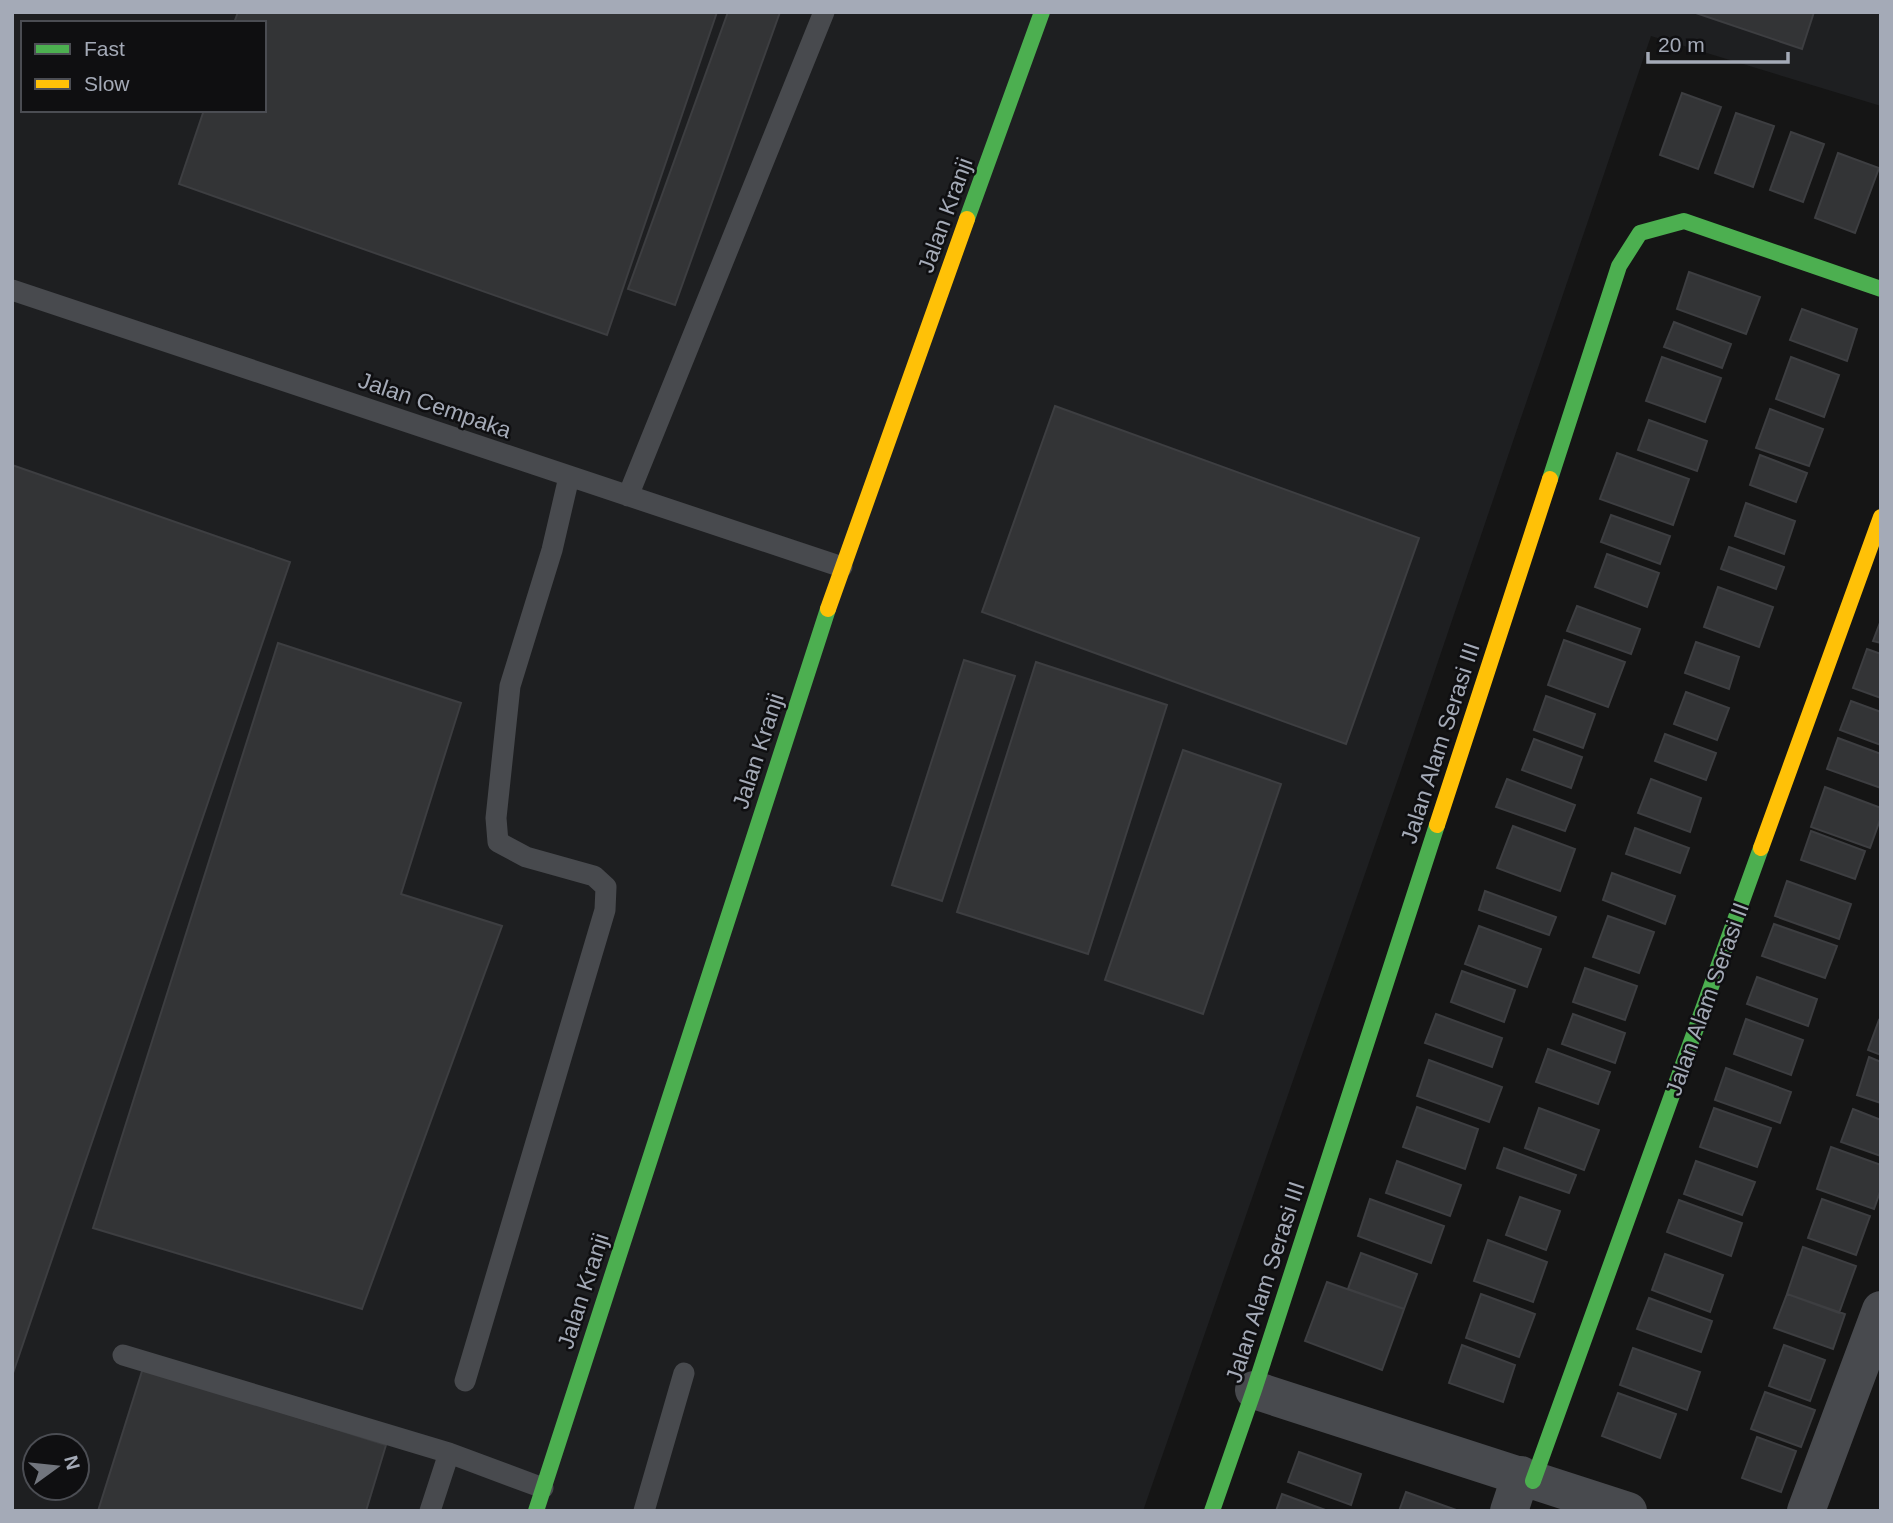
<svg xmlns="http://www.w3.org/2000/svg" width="1893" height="1523" viewBox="0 0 1893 1523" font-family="Arial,sans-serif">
  <rect width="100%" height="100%" fill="#151515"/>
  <!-- built -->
  <path fill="#1e1f21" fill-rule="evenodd" d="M12,12H1881V106L1651,36L1398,779L1143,1511H12ZM23,23H264V110H23ZM35,1446H77V1488H35Z"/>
  <!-- building -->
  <path fill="#333436" stroke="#3d3e41" stroke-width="2" d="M238,12H717L607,335L179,184L204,110H264V23H234Z
    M728,12H780L675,305L628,289Z
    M1693,12H1814L1802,49Z
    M1682,93L1721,107L1698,169L1660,155Z
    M1736,113L1774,126L1753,187L1715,173Z
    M1791,132L1824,144L1803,202L1770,190Z
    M1838,153L1879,168L1855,233L1815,218Z
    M1689,272L1760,297L1746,334L1677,309Z
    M1802,309L1857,329L1847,361L1790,340Z
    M1674,322L1731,344L1722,368L1664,347Z
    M1662,357L1721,378L1705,422L1646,401Z
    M1791,357L1839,375L1824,417L1776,399Z
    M1055,406L1419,538L1346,744L982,612Z
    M1770,409L1823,429L1809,466L1756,448Z
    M1649,420L1707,441L1697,471L1638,450Z
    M1617,453L1689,479L1673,525L1600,499Z
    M1760,455L1807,473L1796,502L1750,485Z
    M12,465L290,562L12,1376Z
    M1746,503L1795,521L1784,554L1735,536Z
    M1611,515L1670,536L1660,564L1601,542Z
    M1729,547L1784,567L1776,589L1721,569Z
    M1607,554L1659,573L1647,607L1595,587Z
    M1718,587L1773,607L1759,647L1704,627Z
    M1577,606L1640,629L1631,654L1567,631Z
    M1881,620V643L1873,641Z
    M1564,640L1625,662L1608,707L1548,685Z
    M1696,642L1739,657L1729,689L1685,673Z
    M278,643L461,703L401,894L502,926L362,1309L93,1228Z
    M1867,649L1881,654V698L1853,688Z
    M964,660L1015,676L942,901L892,885Z
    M1036,662L1167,705L1088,954L957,912Z
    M1686,692L1729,708L1717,740L1674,724Z
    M1546,696L1595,714L1583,748L1534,730Z
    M1851,701L1881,712V745L1840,730Z
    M1665,734L1716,753L1706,780L1655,761Z
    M1838,738L1881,754V788L1827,769Z
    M1534,739L1582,757L1571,788L1522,770Z
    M1183,750L1281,784L1203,1014L1105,980Z
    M1507,779L1575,805L1565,831L1496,807Z
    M1651,779L1701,798L1690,832L1638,813Z
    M1825,787L1881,808V817L1870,848L1811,827Z
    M1513,826L1575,849L1560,891L1497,868Z
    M1635,828L1689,848L1680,873L1626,854Z
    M1811,831L1865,851L1855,879L1801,860Z
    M1612,873L1675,896L1665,924L1603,900Z
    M1787,881L1851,904L1839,939L1775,916Z
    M1485,891L1556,917L1549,935L1479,910Z
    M1608,916L1654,932L1639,973L1593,957Z
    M1774,924L1837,946L1825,978L1762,956Z
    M1479,926L1541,949L1527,987L1465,964Z
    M1585,968L1637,986L1625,1020L1573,1002Z
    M1462,971L1515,990L1504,1022L1451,1002Z
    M1757,977L1817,999L1808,1026L1747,1004Z
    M1436,1014L1502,1038L1492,1067L1425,1043Z
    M1573,1014L1625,1033L1615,1063L1562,1044Z
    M1746,1019L1803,1040L1791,1075L1734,1054Z
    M1879,1020L1881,1021V1055L1868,1050Z
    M1548,1049L1610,1072L1598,1104L1536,1082Z
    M1869,1057L1881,1062V1103L1857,1095Z
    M1429,1060L1502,1087L1489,1122L1417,1096Z
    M1726,1068L1791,1092L1780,1123L1715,1100Z
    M1417,1107L1478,1129L1465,1169L1403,1147Z
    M1539,1108L1599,1130L1584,1170L1525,1148Z
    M1714,1108L1771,1128L1757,1167L1700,1147Z
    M1853,1109L1881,1120V1156L1841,1142Z
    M1831,1147L1881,1165V1189L1874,1209L1817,1189Z
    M1504,1148L1576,1175L1569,1193L1497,1168Z
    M1397,1161L1461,1185L1450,1216L1386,1193Z
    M1696,1161L1755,1182L1742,1215L1684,1194Z
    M1520,1197L1560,1211L1546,1250L1506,1235Z
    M1370,1199L1444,1226L1431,1263L1358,1236Z
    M1822,1199L1870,1216L1856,1255L1808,1238Z
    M1679,1200L1742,1223L1731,1256L1667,1232Z
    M1488,1240L1547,1262L1533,1302L1474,1281Z
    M1803,1247L1856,1266L1839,1313L1787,1294Z
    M1361,1253L1417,1274L1404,1309L1348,1289Z
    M1665,1254L1723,1275L1710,1312L1652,1290Z
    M1327,1282L1404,1309L1382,1370L1305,1341Z
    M1481,1294L1535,1314L1519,1357L1466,1338Z
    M1787,1294L1845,1314L1833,1349L1774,1328Z
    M1649,1298L1712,1321L1701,1352L1637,1329Z
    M1462,1345L1515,1365L1503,1402L1449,1383Z
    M1784,1345L1825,1360L1810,1401L1769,1386Z
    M1633,1348L1700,1372L1687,1410L1620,1385Z
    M143,1368L386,1445L366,1511H98Z
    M1765,1392L1815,1410L1801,1447L1751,1429Z
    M1618,1393L1676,1414L1660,1458L1602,1436Z
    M1757,1437L1796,1451L1781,1492L1742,1478Z
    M1299,1452L1361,1474L1351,1505L1288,1482Z
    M1406,1492L1459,1511H1399Z
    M1282,1494L1328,1511H1276Z"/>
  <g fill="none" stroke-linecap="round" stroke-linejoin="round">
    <!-- lane -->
    <path stroke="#484a4e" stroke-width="21" d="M12,290L842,567
      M628,496L824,12
      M123,1355L449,1453L543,1488
      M465,1381L605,910L606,887L594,876L526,857L498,842L496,818L510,686L552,550L569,477
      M430,1511L449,1453
      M644,1511L684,1373"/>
    <!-- street -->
    <path stroke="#484a4e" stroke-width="38" d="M1254,1390L1628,1511
      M1509,1511L1521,1475
      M1806,1511L1881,1310"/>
    <!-- fast -->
    <path stroke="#4caf50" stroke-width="16" d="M967,219L1042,12
      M1550,479L1619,266L1640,233L1684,221L1881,289
      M1533,1481L1761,848
      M536,1511L828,609
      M1212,1511L1254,1390L1437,825"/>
    <!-- slow -->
    <path stroke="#ffc107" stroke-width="16" d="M828,609L967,219
      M1437,825L1550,479
      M1761,848L1881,517"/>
  </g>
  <g text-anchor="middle" stroke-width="5" stroke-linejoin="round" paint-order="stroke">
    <!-- street labels -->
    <g font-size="23" fill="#a4aab7" stroke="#0f0f11">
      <text transform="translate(945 215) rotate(-70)" y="8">Jalan Kranji</text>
      <text transform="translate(435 405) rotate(19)" y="8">Jalan Cempaka</text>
      <text transform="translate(1440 743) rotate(-72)" y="8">Jalan Alam Serasi III</text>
      <text transform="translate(758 751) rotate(-72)" y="8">Jalan Kranji</text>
      <text transform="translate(1707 999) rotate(-70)" y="8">Jalan Alam Serasi II</text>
      <text transform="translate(1265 1282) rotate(-72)" y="8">Jalan Alam Serasi III</text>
      <text transform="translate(583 1291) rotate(-72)" y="8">Jalan Kranji</text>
    </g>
  </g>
  <!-- border -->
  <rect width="1893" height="1523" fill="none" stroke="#a4aab7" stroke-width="28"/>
  <!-- legend -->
  <rect x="21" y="21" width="245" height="91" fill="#0f0f11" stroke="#4b4d53" stroke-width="2"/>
  <rect x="35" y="44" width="35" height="10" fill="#4caf50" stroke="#4b4d53" stroke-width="2"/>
  <text x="84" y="56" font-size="21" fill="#a4aab7">Fast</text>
  <rect x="35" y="79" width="35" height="10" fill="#ffc107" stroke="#4b4d53" stroke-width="2"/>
  <text x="84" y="91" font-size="21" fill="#a4aab7">Slow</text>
  <!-- north arrow -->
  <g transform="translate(56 1467) rotate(75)"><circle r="33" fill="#0f0f11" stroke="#4b4d53" stroke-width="2"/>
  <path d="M0-5L12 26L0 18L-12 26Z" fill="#72767e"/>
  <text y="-10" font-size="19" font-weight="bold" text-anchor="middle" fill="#a4aab7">N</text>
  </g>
  <!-- scale -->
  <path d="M1648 52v10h140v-10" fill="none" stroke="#a4aab7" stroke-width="3.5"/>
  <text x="1658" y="52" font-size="21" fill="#a4aab7" stroke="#0f0f11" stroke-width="5" paint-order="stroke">20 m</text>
</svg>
